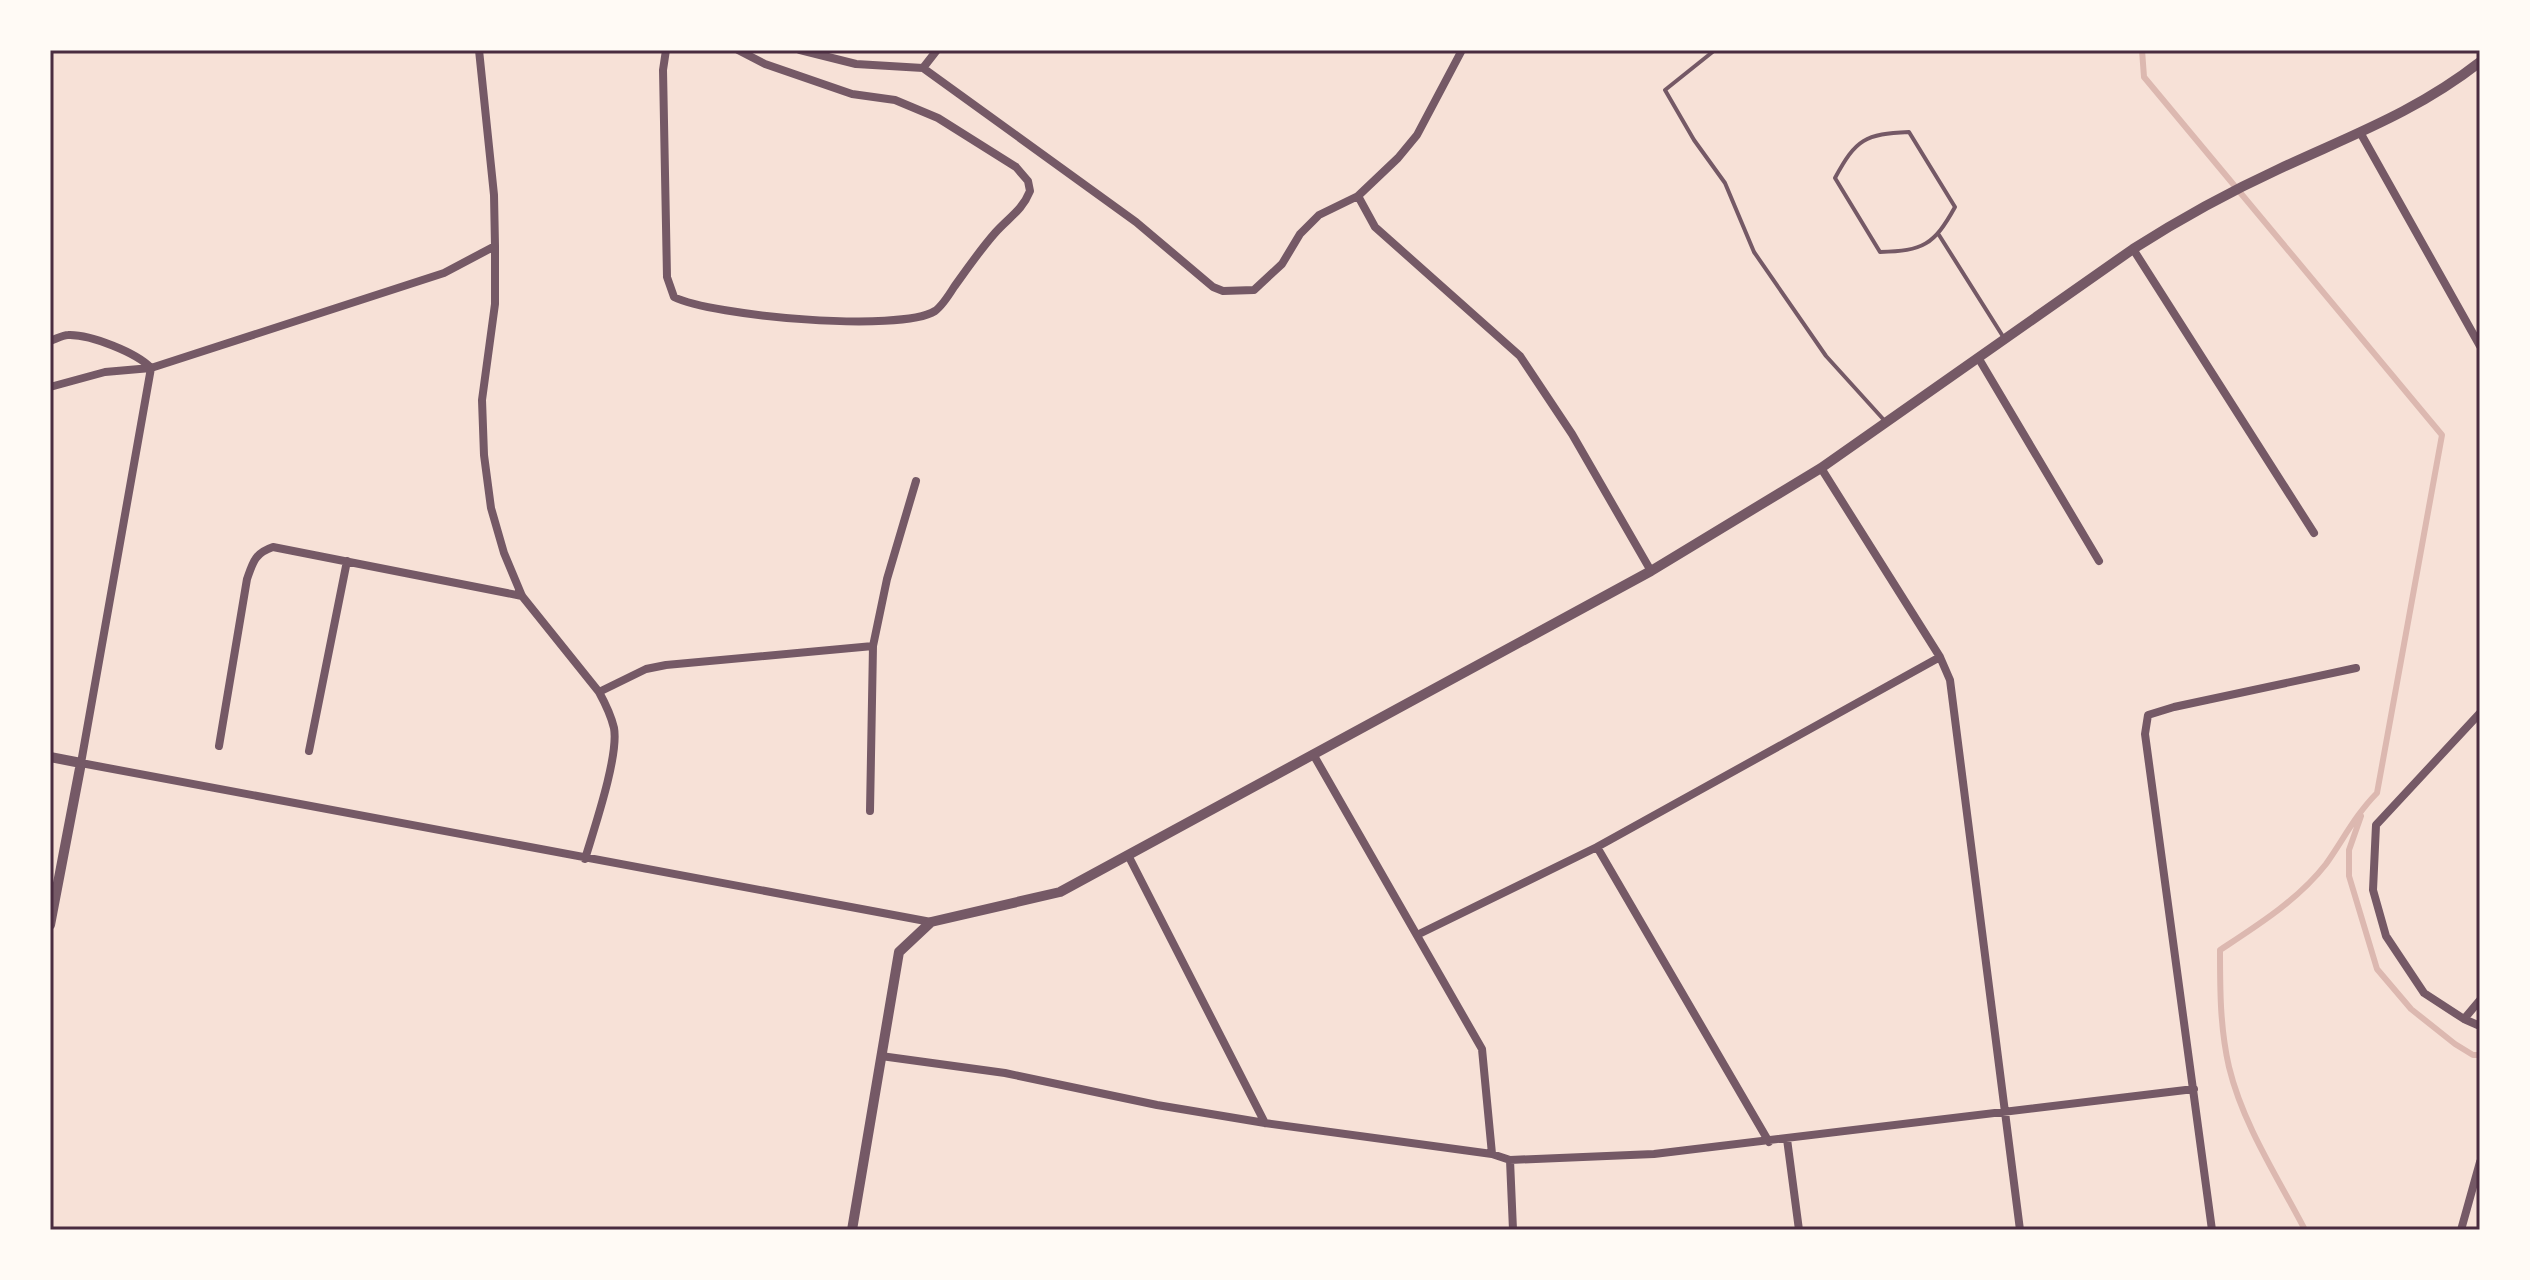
<svg xmlns="http://www.w3.org/2000/svg" width="2530" height="1280" viewBox="0 0 2530 1280" font-family="'Sofia Sans Condensed',sans-serif">
  <rect width="100%" height="100%" fill="#f7e1d7"/>
  <g fill="none" stroke-linecap="round" stroke-linejoin="round">
    <!-- stream -->
    <path stroke="#dcb8b0" stroke-width="6" d="M2142,50L2144,77L2442,435L2377,793C2356,814 2343,840 2326,864C2298,900 2258,925 2220,950C2220,989 2220,1028 2229,1067C2243,1125 2278,1178 2305,1230
      M2361,816L2349,850V876L2377,969L2411,1009L2455,1044L2473,1055H2480"/>
    <!-- service -->
    <path stroke="#755966" stroke-width="4" d="M1715,50L1665,90L1694,140L1725,183L1754,252L1826,356L1884,420
      M1909,132L1955,207C1934,245 1923,251 1880,252L1835,178C1856,139 1865,134 1909,132Z
      M1939,235L2004,338"/>
    <!-- minor -->
    <path stroke="#755966" stroke-width="8" d="M479,50L494,195L495,246L444,273L151,368L81,763L931,922
      M666,50L663,70L667,277L674,297C711,316 900,333 935,311C942,306 949,295 954,287C967,269 980,250 995,233C1008,218 1022,211 1030,191L1028,181L1016,167L938,118L895,100L852,94L765,64L738,50
      M800,50L856,64L923,68L1136,222L1213,287L1223,291L1254,290L1282,264L1300,234L1319,215L1358,196L1375,227L1520,356L1572,434L1651,571
      M923,68L937,50
      M2361,134L2480,346
      M1358,196L1398,158L1417,135L1462,50
      M495,246V304L482,400L484,455L491,508L504,553L522,596L599,692C605,703 611,715 614,728C619,756 594,829 585,859
      M2133,249L2314,533
      M50,341C56,339 63,335 68,335C90,334 137,353 151,368
      M1979,359L2099,561
      M50,387L105,372L151,368
      M1821,468L1940,657L1950,680L2020,1230
      M599,692L646,669L666,665L873,646
      M2480,713L2376,825L2373,890L2386,936L2424,993L2464,1019L2480,1026
      M219,746L247,579C253,562 255,553 273,547L522,596
      M309,751L347,561
      M1313,754L1482,1049L1492,1154
      M870,811L873,646L887,579L916,481
      M1597,847L1769,1142
      M1128,855L1265,1123
      M1417,935L1597,847L1940,657
      M2464,1019L2480,1000
      M881,1056L1005,1073L1157,1105L1265,1123L1492,1154L1510,1160L1654,1154L2194,1089
      M1787,1139L1799,1230
      M1510,1160L1513,1230
      M2212,1230L2145,734L2148,715L2174,707L2356,668
      M2461,1230L2480,1162"/>
    <!-- tertiary -->
    <path stroke="#755966" stroke-width="10" d="M50,757L81,763L50,925
      M852,1230L899,952L931,922L1060,892L1651,571L1821,468L2133,249C2180,219 2229,192 2279,169C2352,135 2416,112 2480,62"/>
  </g>
  <!-- border -->
  <rect width="2530" height="1280" fill="none" stroke="#fffaf5" stroke-width="104"/>
  <rect x="52" y="52" width="2426" height="1176" fill="none" stroke="#4a2c40" stroke-width="3"/>
</svg>
